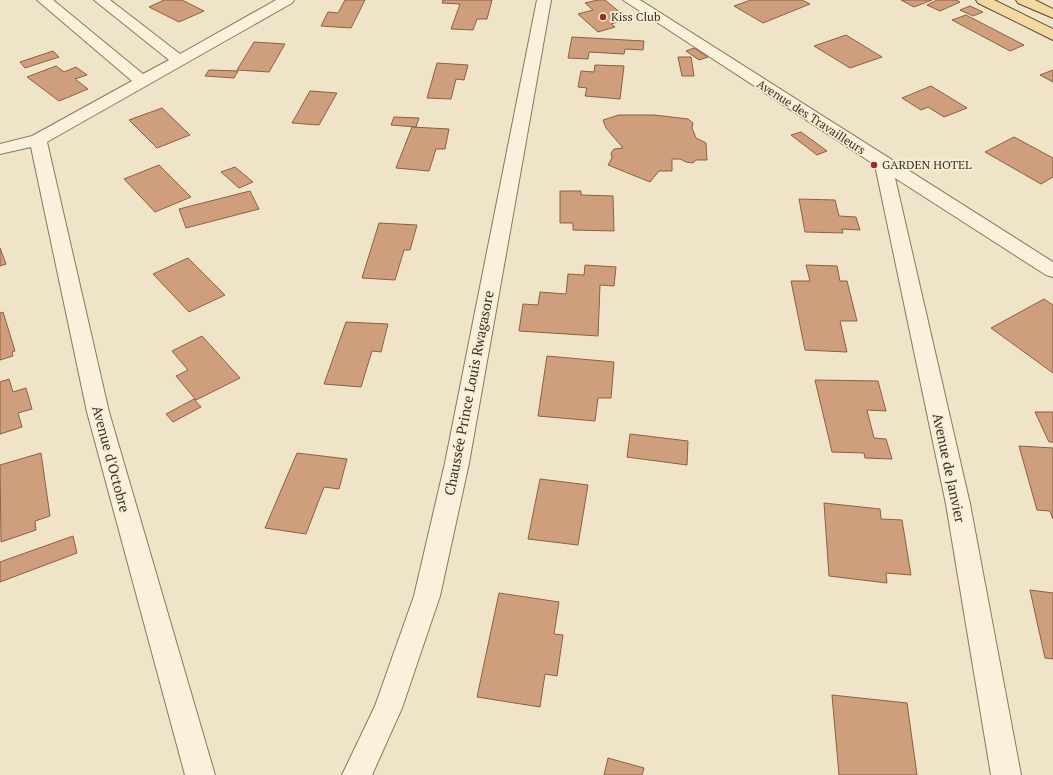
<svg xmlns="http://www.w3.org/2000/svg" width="1053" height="775" viewBox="0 0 1053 775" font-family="'PT Serif',serif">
  <rect width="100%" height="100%" fill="#f0e4c8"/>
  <!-- building -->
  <path fill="#cf9f7d" stroke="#8d5f41" d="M164,0H182L204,11L179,22L149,7Z
    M345,0H365L351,28L321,26L328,12L338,13Z
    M443,0H492L487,19H477L473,30L451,29L460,4L442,3Z
    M598,0H605L628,19L611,24L615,27L598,32L578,14L593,10L585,3Z
    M751,0H802L810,4L763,23L734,6Z
    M901,0H932L914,7Z
    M937,0H956L960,2L940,11L927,5Z
    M970,6L983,12L973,16L960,10Z
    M966,15L1024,45L1010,51L952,20Z
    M846,35L882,57L850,68L814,46Z
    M572,37L644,41L643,50L625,49L624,54L589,52L588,59L568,58Z
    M254,42L285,44L269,72L237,70Z
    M694,48L708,57L699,60L686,51Z
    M53,51L59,57L25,68L20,62Z
    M678,57H691L694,76H682Z
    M437,63L468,65L464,80L456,79L451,99L427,98Z
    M595,65L624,66L620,99L585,96L587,88L578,87L581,71L594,72Z
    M56,66L64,72L76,67L87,75L75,79L88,89L59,101L27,77Z
    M209,70L238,71L234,78L205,76Z
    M1053,70V82L1040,75Z
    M931,86L967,108L944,117L928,107L921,110L902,98Z
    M310,91L337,93L319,125L292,123Z
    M162,108L190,135L157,148L129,120Z
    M619,115H654L688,119L693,123L692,128L696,138L706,143L707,160H696L693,163L686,162L680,159H672V171H659L650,182L608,165L612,158L611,153L614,149L623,148L606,128L603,120Z
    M394,117L419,118L416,127L391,125Z
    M412,127L449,129L445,149H436L429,171L396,168Z
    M801,132L827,151L817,155L791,135Z
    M1014,137L1053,158V177L1041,184L985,152Z
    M159,165L191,197L155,212L124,179Z
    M235,167L253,182L239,188L221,172Z
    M250,191L259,209L186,228L179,209Z
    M560,191H581V195L613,196L614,231L573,230V223H560Z
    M799,199L835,200L839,216L856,217L860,230L842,229L843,233L805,232Z
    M379,223L417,225L410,250H404L395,280L362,278Z
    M0,248L6,264L0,266Z
    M188,258L225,295L189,312L153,274Z
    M585,265L616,267L614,286L600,285L598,336L519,331L523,304L538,305L540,292L566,294L568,274L584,275Z
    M806,265L837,266L840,281H847L857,321H840L847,352L805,350L791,281H810Z
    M1044,299L1053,305V373L991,328Z
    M3,312L15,351L12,352L13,356L0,360V313Z
    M346,322L388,324L381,352L372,351L361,387L324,384Z
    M202,336L240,378L196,400L176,376L188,370L172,351Z
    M547,356L614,362L611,398H598L595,421L538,416Z
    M9,379L13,392L26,388L32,409L18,413L22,427L0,434V382Z
    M815,380L878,381L886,411L867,410L874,438L886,439L892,459L865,458L864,453L832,452Z
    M194,399L201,407L173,422L166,414Z
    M1035,412H1053V442H1049Z
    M630,434L688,441L687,465L627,457Z
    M1019,446L1053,448V519L1050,511L1037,510Z
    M41,453L50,516L35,521L36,530L1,542L0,465Z
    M297,453L347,459L339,489L324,487L306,534L265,528Z
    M540,479L588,485L578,545L528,539Z
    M824,503L880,509L881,519L902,520L911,575L886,573L887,583L829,576Z
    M73,536L77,553L0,582V562Z
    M1030,590L1053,593V659L1045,658Z
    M499,593L559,602L554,634L563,635L557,676L545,674L540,707L477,697Z
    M832,695L907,703L917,775H839Z
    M608,758L644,768L642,775H604Z"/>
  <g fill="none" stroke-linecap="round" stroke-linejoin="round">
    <!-- minor casing -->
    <g stroke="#8d765c" stroke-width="2">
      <path id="minor" d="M37,0H53L143,74L169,60L94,0H110L180,54L276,0H294L292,3L47,142L109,412L215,775H185L87,412L31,147L0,154V144L32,136L132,81Z
        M623,0H640L1053,262V277L1046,275L895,178L970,504L1021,775H991L946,504L875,165Z"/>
    </g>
    <!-- tertiary casing -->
    <g stroke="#8d765c" stroke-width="2">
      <path id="tertiary" d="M537,0H551L469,463L440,596L402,708L372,775H342L375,706L414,596L445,463Z"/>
    </g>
    <!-- primary casing -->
    <g stroke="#5b4430" stroke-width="2">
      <path id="primary" d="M976,0H994L1053,29V40L978,3Z
        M1016,0H1035L1053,9V18L1018,3Z"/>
    </g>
    <!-- minor -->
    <use href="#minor" fill="#faf1dc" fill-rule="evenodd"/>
    <!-- tertiary -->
    <use href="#tertiary" fill="#faf1dc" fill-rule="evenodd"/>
    <!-- primary -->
    <use href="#primary" fill="#f3d9a0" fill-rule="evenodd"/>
  </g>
  <!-- markers -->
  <g fill="#9e2a2b" stroke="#f7eed8" stroke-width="1.5">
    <circle cx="603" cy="17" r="4"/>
    <circle cx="874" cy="165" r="4"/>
  </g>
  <g text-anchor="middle" stroke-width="3.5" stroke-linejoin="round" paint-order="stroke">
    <!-- far-poi labels -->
    <g font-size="12" fill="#3d2e20" stroke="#f7eed8" text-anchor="start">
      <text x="611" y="21">Kiss Club</text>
      <text x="882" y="169">GARDEN HOTEL</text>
    </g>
    <!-- far-street labels -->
    <g font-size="12" fill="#3d2e20" stroke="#f7eed8">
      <text transform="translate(811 117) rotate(33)" y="4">Avenue des Travailleurs</text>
    </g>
    <!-- street labels -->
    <g font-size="14" fill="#3d2e20" stroke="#f7eed8">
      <text transform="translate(469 393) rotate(-79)" y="5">Chaussée Prince Louis Rwagasore</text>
      <text transform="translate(111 459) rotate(75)" y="5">Avenue d'Octobre</text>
      <text transform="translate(949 468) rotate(78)" y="5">Avenue de Janvier</text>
    </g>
  </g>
</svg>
